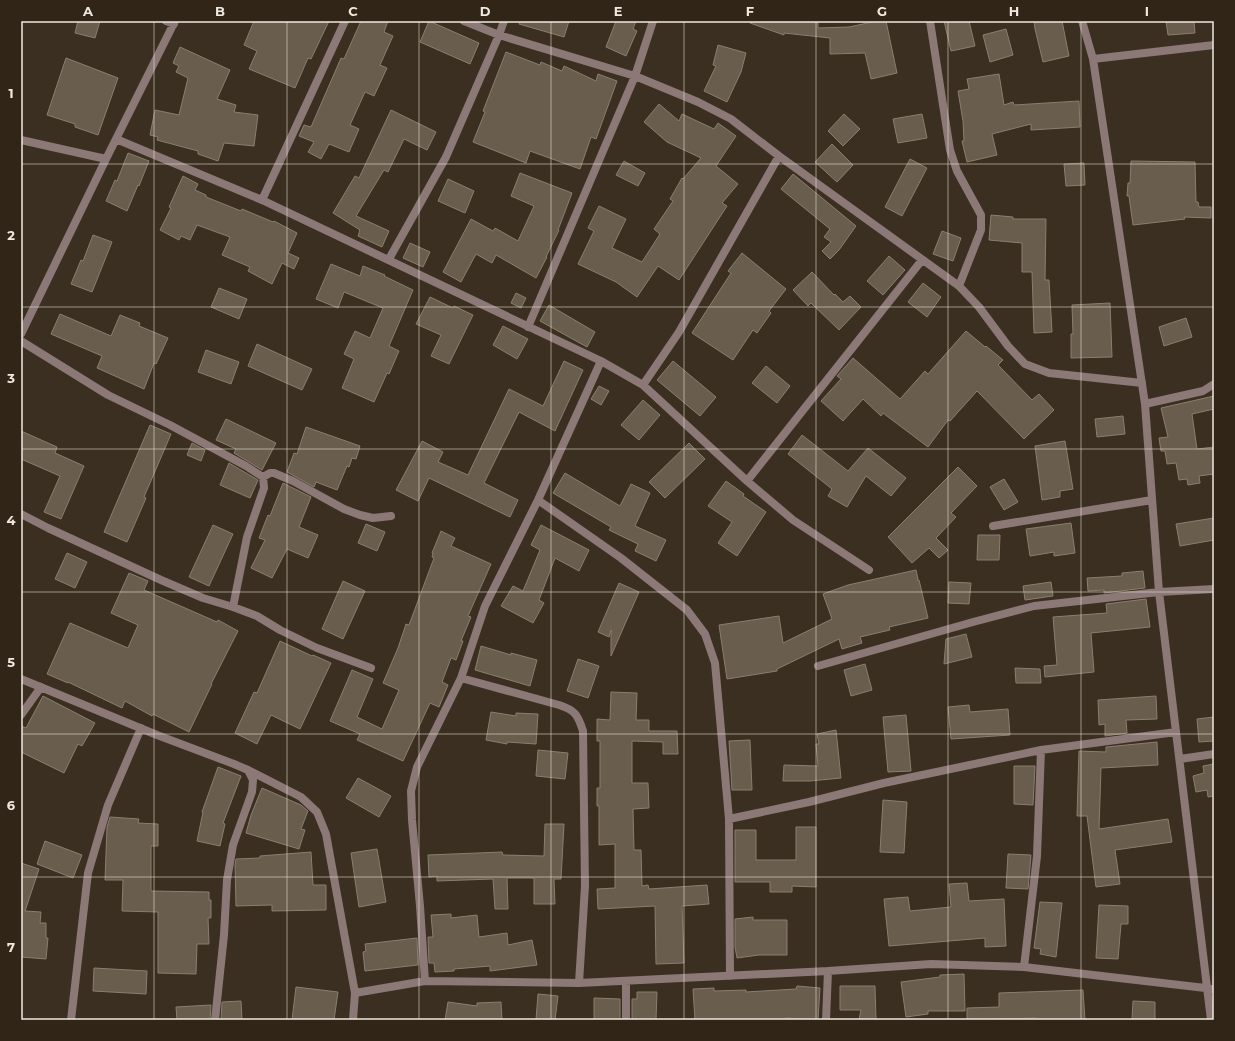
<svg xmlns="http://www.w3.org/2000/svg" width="1235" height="1041" viewBox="0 0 1235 1041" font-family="Montserrat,sans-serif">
  <rect width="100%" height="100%" fill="#3a2f21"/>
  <!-- building -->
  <path fill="#695d4e" stroke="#8b7e6e" d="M78,21H100L95,38L75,33Z
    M254,21H329L311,59L308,58L295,88L249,69L257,51L244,45Z
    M361,21H388L384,32L393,36L380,65L387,68L374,96L365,92L350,125L359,129L349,152L329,144L321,159L308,152L314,142L299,136L304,125L311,127L341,58L344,59Z
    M429,21L479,43L470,64L420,42Z
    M520,21H569L564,37L519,24Z
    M616,21H636L633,29L637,31L626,56L606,47Z
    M750,21H818V28L849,27L877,21H886L897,73L871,79L865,53L830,54V38L784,33V35L750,23Z
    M944,21H969L975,46L951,51Z
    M1034,21H1062L1069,56L1043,62L1035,29Z
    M1166,21H1194L1195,33L1168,35Z
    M1006,29L1013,55L990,62L983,35Z
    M718,45L746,53L741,72L727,102L704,91L716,66L713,65Z
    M180,47L230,70L217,99L236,105L234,112L258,115L254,146L224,143L218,161L198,154V151L157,140L158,137L150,135L155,110L179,115L188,78L176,72L179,66L173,63Z
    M506,52L540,65L541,62L562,71L564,66L596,81L598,74L617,81L596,139L591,137L580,169L530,151L526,163L473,142L485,112L483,111Z
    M66,58L118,78L98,135L75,127V124L47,115Z
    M999,74L1004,105L1013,102L1014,105L1079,101L1080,127L1031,130V124L992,134L997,155L967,162L962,141H964L963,121L958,91L969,89L967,79Z
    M659,104L679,121L682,114L714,129L718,123L736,136L716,166L738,184L722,203L727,206L679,280L658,266L637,297L616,282L578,264L594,231L588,228L599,206L626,219L612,248L642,262L660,234L654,229L673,201L670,199L682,178L683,179L701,158L667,142L644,122Z
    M391,110L436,132L427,150L404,139L388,172L384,170L356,216L389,231L382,247L358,236L360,230L333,213L355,176L359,178Z
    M844,114L860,129L843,146L828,131Z
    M922,114L927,138L898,143L893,119Z
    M832,144L853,165L837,182L815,162Z
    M128,153L149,161L139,186L138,185L127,211L106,201L115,180L117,181Z
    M910,159L927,168L902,216L885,207Z
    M624,161L645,173L638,186L616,175Z
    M1131,161L1195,162L1196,202H1198L1199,207H1211V218L1184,217L1185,219L1133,225L1129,196H1127L1128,183H1130Z
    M1084,163L1085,185L1066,186L1064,164Z
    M520,173L572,193L558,230H559L546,257H547L536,278L496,255L492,263L476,254L461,282L443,272L471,219L493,231L495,228L518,241L534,206L511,196Z
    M793,174L856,226L839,250L830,259L822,251L831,242L824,237L830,229L781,189Z
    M183,176L198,184L195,190L206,195V197L241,211L242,209L273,222L274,221L297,233L288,253L299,258L294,269L282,263L272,284L248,271L250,267L222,255L230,237L197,225L190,240L181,236L179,240L160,230L171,208L169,207Z
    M448,179L474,191L465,213L438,201Z
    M991,215L1013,217V219H1046L1045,280H1049L1052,332L1034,333L1032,272H1022V243L989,240Z
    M942,231L961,238L953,261L933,254Z
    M93,235L112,242L92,292L71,284L81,260L83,261Z
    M410,243L430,252L423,267L403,258Z
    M742,253L786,289L769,311L771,313L757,333L753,330L733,360L692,333L731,273L728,271Z
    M889,256L905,270L883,295L867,281Z
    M331,264L360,276L363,266L385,275L384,276L413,290L389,346L399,351L389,374L387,373L374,402L342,388L354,359L344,354L355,331L370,338L383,308L344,292L338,308L316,299Z
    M812,272L834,295L835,294L843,302L850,296L861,307L839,330L811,303L808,306L793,290Z
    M923,283L941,297L927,317L908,302Z
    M219,288L247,299L239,319L211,307Z
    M516,293L526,298L521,308L511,303Z
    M430,297L453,308L454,306L473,315L449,364L431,356L441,335L416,324Z
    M1110,303L1112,357L1071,358V334H1073L1072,305Z
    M549,305L595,332L587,347L540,321Z
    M60,314L111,336L120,315L140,323L139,326L168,338L156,364L154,363L144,389L97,368L102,356L51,334Z
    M1186,318L1192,337L1164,346L1159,327Z
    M503,326L528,339L517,359L493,345Z
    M966,331L985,347L986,346L1003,360L998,365L1032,400L1039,394L1054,410L1024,439L977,391L950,421L948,420L928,447L883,413L881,416L863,399L843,421L821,401L841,379L837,376L853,358L900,399L925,371L928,374Z
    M257,344L312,369L302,390L248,366Z
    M206,350L239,362L231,384L198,372Z
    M564,361L583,370L555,431L519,412L484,483L518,500L510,517L429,478L418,501L396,490L422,441L443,452L438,462L468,475L509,389L543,406Z
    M673,361L716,397L700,416L657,380Z
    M766,366L790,386L777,403L752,383Z
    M599,386L609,391L601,405L591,399Z
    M1214,396V409L1192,414L1197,449L1214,447V474L1199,476L1200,483L1188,485L1187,479L1179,480L1176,463L1167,464L1165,451H1161L1159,438L1168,437L1161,408Z
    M643,400L660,415L639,440L621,425Z
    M1123,416L1125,434L1097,437L1095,419Z
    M226,419L276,443L262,470L234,453L236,449L216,440Z
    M150,425L171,434L144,497L146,498L127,542L104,532Z
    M306,427L360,446L356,459L352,458L349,467L347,466L337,490L316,482L314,487L287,472L294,453L297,454Z
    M21,431L57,447L55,453L84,466L61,519L44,512L60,476L21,459Z
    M802,435L848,471L868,448L906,478L891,496L866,476L847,507L828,496L832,489L788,454Z
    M1065,441L1073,489L1060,491V497L1042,500L1035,446Z
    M192,443L205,450L201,461L187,455Z
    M689,443L705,459L665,498L649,482Z
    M229,463L258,480L250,498L220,485Z
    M958,467L977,486L951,513L956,517L936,538L948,550L939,558L929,548L912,563L888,537Z
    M565,473L620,506L631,484L650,493L635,526L666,540L656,561L635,551L638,544L609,530L611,527L553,493Z
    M1004,479L1018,502L1004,510L990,487Z
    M726,481L744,494L743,496L766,512L737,556L718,543L732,522L708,506Z
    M283,483L311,497L299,527L318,535L308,558L287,549L272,578L251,568L265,540L259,538L268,515L270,516Z
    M1214,518V540L1180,546L1176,524Z
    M1071,523L1075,553L1054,556V552L1030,556L1026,529Z
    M366,524L385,532L377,551L358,543Z
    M213,525L233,534L209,586L189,577Z
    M541,525L589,550L579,571L555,558L539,600L544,603L533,623L501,606L513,586L523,591L540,550L531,545Z
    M441,531L455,538L451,546L491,564L468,616L471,617L461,641H463L456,660L451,658L442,682L448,685L439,707L430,703L403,761L357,740L360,734L330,721L352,670L373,679L357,717L382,729L399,690L383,683L398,648L406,624L409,625L434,558L432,557L433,553H432Z
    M978,535H1000L999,560H977Z
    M67,553L87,562L75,588L55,579Z
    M916,570L918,579L917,580H919L928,618L889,627L890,630L860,637L862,643L842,649L839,639L777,669V671L727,679L719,625L779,616L783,643L832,619L823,594L848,585Z
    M1143,571L1145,588L1104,593V590L1088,591L1087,578L1122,576V573Z
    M129,573L148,581L144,590L217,622L218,620L238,631L211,684H212L189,732L153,714L152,716L125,701L122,708L68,682V683L47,674L70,623L128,648L138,625L111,613Z
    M343,581L365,591L343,639L322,629Z
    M949,582L971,583L969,604L948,603Z
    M1051,582L1053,596L1025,600L1023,586Z
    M619,583L639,592L611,656V630L609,637L598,632Z
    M1146,599L1150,627L1091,633L1094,672L1045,677L1044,666L1057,665L1053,617L1107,613L1106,604Z
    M966,634L972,657L944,664L946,639Z
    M280,641L312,656L313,655L331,663L300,729L271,715L257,744L235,733L254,692L257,693Z
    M481,646L511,655V653L537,660L530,686L475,670Z
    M578,659L599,666L588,698L567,691Z
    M865,664L872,690L851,696L844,670Z
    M1015,668L1040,669L1041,683H1016Z
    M611,692L637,693L636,720H649V731H677L678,754H663V742L632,741V783H648L649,808L633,809L634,850H641L642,886L648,885L649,889L707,885L709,904L682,906L684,963L656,964L655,906L598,909L597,889L615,888V844L599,845V806H597V788H600V741H597V719L610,720Z
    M43,696L95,723L82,746L78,744L64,773L21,752V726L26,728Z
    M1156,696L1157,719L1126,720L1127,733L1105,736V724L1099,725L1098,700Z
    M969,705L970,712L1008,709L1010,735L951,739L948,707Z
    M491,712L516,716V713L538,714L536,744L507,742V744L486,740Z
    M906,715L911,771L888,772L883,717Z
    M1214,717V741L1199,742L1197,719Z
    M836,730L841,778L810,781H783L784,765L818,766L816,744H819L817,734Z
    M750,740L752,790H732L729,741Z
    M1157,742L1158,765L1101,768L1099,829L1168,819L1172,842L1115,850L1120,884L1096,887L1087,816H1077L1079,751L1106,752V747Z
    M538,750L568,753L565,779L536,776Z
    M1214,764V796L1208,797L1207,790L1196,792L1193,776L1204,773L1203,766Z
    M1014,766H1035L1033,805L1014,804Z
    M218,767L241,776L223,823L225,824L220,846L197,841L203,812H202Z
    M358,778L391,796L379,817L346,798Z
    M262,788L301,805L308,811L301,829L305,830L299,849L246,833L251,815Z
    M883,800L907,802L904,853L880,852Z
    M110,817L139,819L138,823L158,824V846H151V891L209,892V900H211V918H208L209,944H197L196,974L158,973V912L122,911L123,880H105L107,827Z
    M545,824H564L561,879H554L555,904H534V878H507L508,909H495L493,879L437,881V876L429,877L428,855L502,852L503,855L544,856Z
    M796,827H816V887L792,886V892H770V882H735V830H756V860H796Z
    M45,841L82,855L73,878L37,864Z
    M377,849L386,902L359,907L351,853Z
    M311,852L313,885H326V910L272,911V905L236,906L235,865L236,859L260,858V856Z
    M1008,854L1031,855L1028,889L1006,888Z
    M21,863L39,869L25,911L41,912L40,923H46V938H48L46,959L21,957Z
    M967,883L969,901L1004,899L1006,946L985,947V938L889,946L884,899L908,897L910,911L951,907L949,884Z
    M1040,902L1062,903L1056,957L1040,954L1041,949L1034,948Z
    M1099,905L1128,906V924H1121L1118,959L1096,958Z
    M451,914V918L477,915L479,937L507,933L508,945L532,940L537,965L490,971V966L454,969V971L435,972L434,963H429L428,937H433L431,915Z
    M753,917V920H787V955H759L737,958L735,947V919Z
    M417,938L418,965L365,971L363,952L366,951L365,944Z
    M94,968L147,971L146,994L93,991Z
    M964,974L965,1011H928V1014L906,1017L901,982L940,977V975Z
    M797,986L820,988L818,1020L786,1018V1020H695L693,989L714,988V991L746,990V992L796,989Z
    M840,986H875L876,1020H859L861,1010H840Z
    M296,987L338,992L334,1020H292Z
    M1083,990L1085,1020H1036V1018L967,1020V1008L999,1007V993Z
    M637,992H657L656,1020H632V999H637Z
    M538,994L558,996L555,1020H536Z
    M594,998L620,999V1020H594Z
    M241,1001L242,1020H221L222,1002Z
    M1133,1001L1155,1002V1020H1132Z
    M448,1002L477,1006V1003L501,1002L502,1020H445Z
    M211,1005L210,1020H177L176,1007Z"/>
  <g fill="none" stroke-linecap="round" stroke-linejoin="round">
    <!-- minor -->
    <path stroke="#8c7876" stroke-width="8" d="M166,21L174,24
      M464,21L499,35L635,76L698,102L731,119L779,156L959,286L979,307L1008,346L1025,364L1049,373L1142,383
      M930,21L950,150L957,171L981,215V230L959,286
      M1082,21L1093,59L1145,404L1159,592L1211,1020
      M1093,59L1214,45
      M116,139L262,200L601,361L643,385L747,481L793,520L869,570
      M21,140L106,159L175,21
      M262,200L345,21
      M389,259L446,157L499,35L504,21
      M528,327L635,76L653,21
      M21,334L106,159
      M21,341L108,395L170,425L246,466L263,477L264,488L247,537L233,607
      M643,385L679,332L779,156
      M1145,404L1203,391L1214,384
      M263,477L270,473H274L293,481L344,509L360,515L373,518L391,516
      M747,481L922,260
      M538,500L621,558L687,610L705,634L715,663L729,819L730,976
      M21,514L48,528L161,580L203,598L233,607L257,616L280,630L317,648L371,668
      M993,526L1152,500
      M818,666L973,622L1034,606L1159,592L1214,589
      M461,678L559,705C575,710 578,715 583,731L585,886L579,983
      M21,679L157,735L234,764L248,770L253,780L252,792L233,845L227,880L224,935L215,1020
      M21,715L41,687
      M1180,759L1214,754
      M248,770L301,797L317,812L326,834L355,993
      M729,819L809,802L884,783L1041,750L1176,732
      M1024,967L1037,856L1041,750
      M425,981L579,983L828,971
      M71,1020L88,873L108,805L141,728
      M353,1020L355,993L425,981L420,906L412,820L411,791L417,767L461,678L485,606L538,500L601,361
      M626,1020V981
      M826,1020L828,971L931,964L1024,967L1214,989"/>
  </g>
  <!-- grid -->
  <path fill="none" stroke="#f0e9e0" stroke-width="1" stroke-opacity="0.55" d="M154,21V1020M287,21V1020M419,21V1020M551,21V1020M684,21V1020M816,21V1020M948,21V1020M1081,21V1020M21,164H1214M21,307H1214M21,449H1214M21,592H1214M21,734H1214M21,877H1214"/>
  <!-- border -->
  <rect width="1235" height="1041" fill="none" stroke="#302517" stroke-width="44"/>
  <rect x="22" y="22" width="1191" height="997" fill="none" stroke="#f0e9e0" stroke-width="1.5"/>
  <g font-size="13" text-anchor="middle" font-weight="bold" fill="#f0e9e0">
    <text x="88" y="16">A</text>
    <text x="220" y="16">B</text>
    <text x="353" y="16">C</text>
    <text x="485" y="16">D</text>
    <text x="618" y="16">E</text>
    <text x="750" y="16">F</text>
    <text x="882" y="16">G</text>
    <text x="1014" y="16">H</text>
    <text x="1147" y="16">I</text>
    <text x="11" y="98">1</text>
    <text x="11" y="240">2</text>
    <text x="11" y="383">3</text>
    <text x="11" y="525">4</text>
    <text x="11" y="667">5</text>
    <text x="11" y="810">6</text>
    <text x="11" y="952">7</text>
  </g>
</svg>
